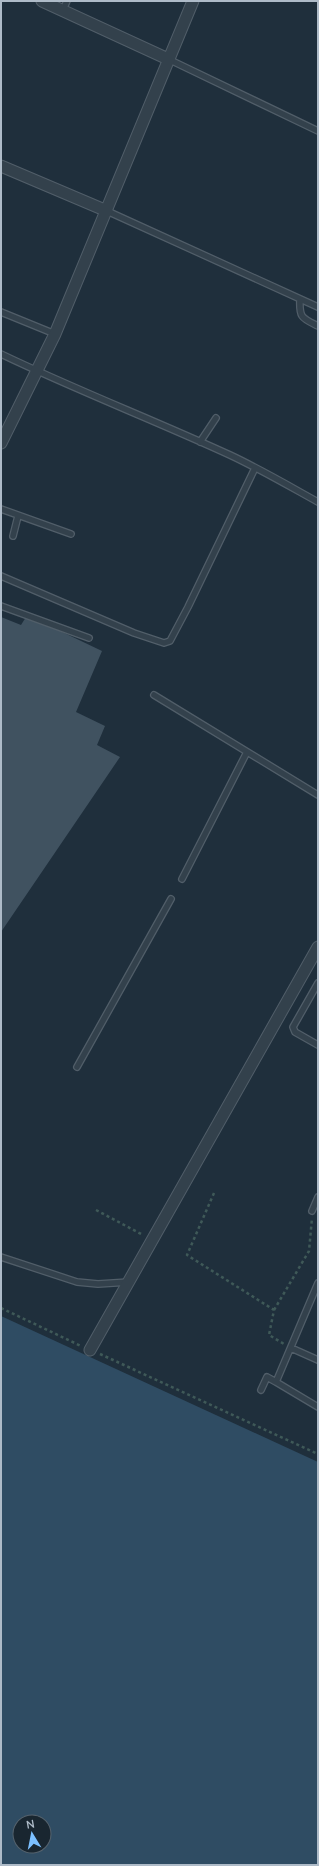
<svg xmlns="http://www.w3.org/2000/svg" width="319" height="1866" viewBox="0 0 319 1866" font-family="'Nunito Sans',sans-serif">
  <rect width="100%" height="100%" fill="#1f2f3c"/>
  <!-- water -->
  <path fill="#2f4c63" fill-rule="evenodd" d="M1,1316L318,1462V1865H1ZM20,1822H44V1846H20Z"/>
  <!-- building -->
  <path fill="#405260" d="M1,617L21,625L26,617L35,619L102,651L76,712L105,726L97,745L120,757L1,932Z"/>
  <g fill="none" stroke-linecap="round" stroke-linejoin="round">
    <!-- lane casing -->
    <g stroke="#515e69" stroke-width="8">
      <path id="lane" d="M63,10L67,1
        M168,59L318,131
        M107,211L318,307
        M300,299C299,318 302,318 318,326
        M1,312L55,334
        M1,354C76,390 154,420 230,455C260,469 289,486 318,502
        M200,442L216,418
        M1,509L71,534
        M13,536L18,516
        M1,576L134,633L164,643L170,641L188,607L255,468
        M1,606L89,638
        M154,695L318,795
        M182,879L247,752
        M318,983L293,1027L295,1032L318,1045
        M77,1067L171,899
        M312,1211L318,1197
        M1,1257L77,1282L98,1284L129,1282
        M291,1348L318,1360
        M276,1382L318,1407
        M261,1390L267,1377L276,1382L318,1283"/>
    </g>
    <!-- street casing -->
    <g stroke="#515e69" stroke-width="13">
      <path id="street" d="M42,1L168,59
        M1,166L107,211
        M1,443L55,334L193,1
        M90,1350L318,947"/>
    </g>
    <!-- path -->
    <path stroke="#3f5958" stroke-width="2.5" stroke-dasharray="3 3" stroke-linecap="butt" d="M214,1193L187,1255L274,1310L269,1335L284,1344
      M96,1210L143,1235
      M1,1308L81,1346
      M274,1310L309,1251L312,1218
      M100,1354L318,1454"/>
    <!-- lane -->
    <use href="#lane" stroke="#33414c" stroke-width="5.5"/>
    <!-- street -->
    <use href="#street" stroke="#33414c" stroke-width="11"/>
  </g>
  <!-- border -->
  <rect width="319" height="1866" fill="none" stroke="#aebbc8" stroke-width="4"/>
  <!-- north arrow -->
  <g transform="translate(32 1834) rotate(350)"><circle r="19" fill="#192630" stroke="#55626d"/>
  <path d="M0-3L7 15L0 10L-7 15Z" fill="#7cc0ff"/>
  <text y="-6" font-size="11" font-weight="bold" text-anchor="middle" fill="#aebbc8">N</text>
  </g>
</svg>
